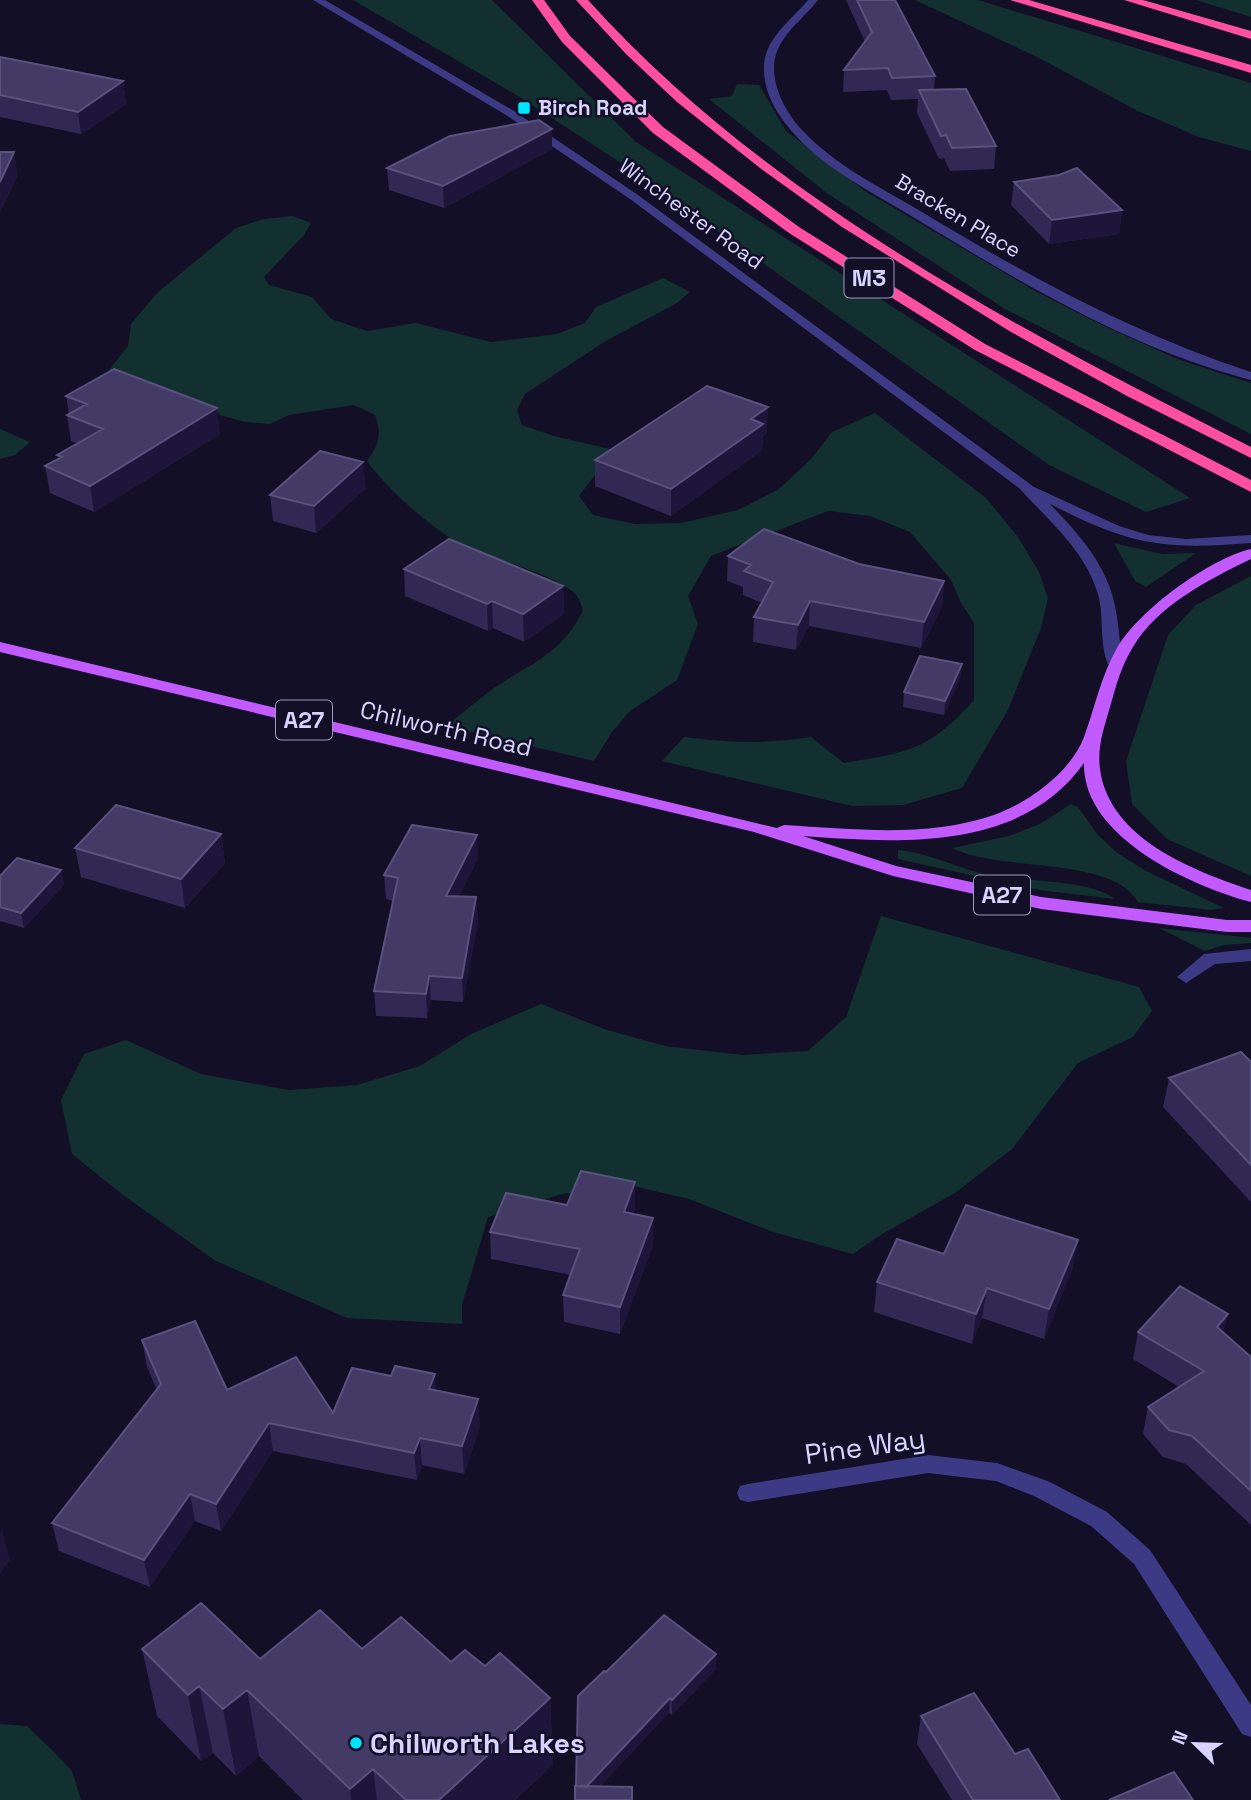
<svg xmlns="http://www.w3.org/2000/svg" width="1251" height="1800" viewBox="0 0 1251 1800" font-family="'Space Grotesk',sans-serif">
  <rect width="100%" height="100%" fill="#130f26"/>
  <!-- green -->
  <path fill="#12302f" d="M353,0H492L636,142L1190,498L1146,512L1049,465L618,161L518,96Z
    M915,0H978L1251,83V151L1199,137L1138,111L1037,57Z
    M1196,0H1251V17Z
    M737,84L759,85L786,131L865,191L1037,292L1098,323L1177,359L1251,383V434L1005,309L828,194L709,99L732,96Z
    M293,216L311,223L304,235L264,277L269,285L312,297L331,319L367,331L416,323L491,342L557,334L585,323L596,307L663,278L690,292L677,303L604,342L525,394L517,410L522,425L554,436L614,450L579,496L593,515L635,524L681,523L738,510L779,489L811,459L832,432L875,413L986,498L1018,537L1039,572L1048,598L1041,628L1008,710L962,788L903,805L852,806L662,761L684,737C728,743 767,744 811,737L844,763C909,752 928,751 974,700V623L961,603L951,580L910,532L870,516L828,511L711,556L688,596L698,624L677,680L630,711L612,732L594,761L446,726C462,713 478,700 494,688C531,663 563,653 583,610C581,604 578,595 573,592C548,572 503,562 474,551C443,539 385,488 367,461C379,444 382,435 375,415L354,405L289,415L270,424L245,422L220,415L208,406L105,375L128,346L131,324L157,293L236,228L264,219Z
    M0,429L30,442L15,455L0,459Z
    M1114,543L1162,554L1196,553L1146,587L1135,581Z
    M1251,576V876L1167,839L1132,804L1126,761L1168,635L1196,605Z
    M1071,804L1078,807L1097,834L1116,852L1144,870L1224,908L1211,910L1138,902C1111,855 1001,873 952,848L1009,836L1040,824Z
    M898,850C927,852 962,870 992,876C1026,882 1088,879 1115,899L1039,890L898,859Z
    M881,916L1139,987L1152,1011L1133,1037L1078,1063L1012,1149L955,1193L882,1234L853,1254L773,1232L689,1199L633,1186L562,1194L488,1217L462,1305V1324L347,1318L216,1261L123,1195L72,1154L61,1100L84,1054L126,1040L201,1074L289,1090L357,1085L420,1066L471,1034L541,1004L604,1029L665,1046L743,1055L808,1051L846,1017Z
    M1159,928L1251,938V943L1224,945L1205,951Z
    M0,1724L27,1726L55,1753L72,1771L81,1800H0Z"/>
  <g fill="none" stroke-linecap="round" stroke-linejoin="round">
    <!-- minor -->
    <path fill="#3d3a85" fill-rule="evenodd" d="M808,0H818C801,22 773,39 774,70C775,93 788,115 803,131C835,165 878,186 917,209C1024,274 1132,333 1251,372V380C1130,349 1018,281 913,217C877,195 837,175 807,147C786,127 764,100 764,70C763,39 790,22 808,0Z
      M1251,949V961L1215,964L1186,983L1177,977L1204,954Z
      M928,1455L997,1463L1050,1482L1107,1512L1150,1550L1251,1705V1737L1242,1734L1134,1564L1091,1526L1034,1496L996,1481L928,1473L748,1502L740,1500L737,1493L740,1486L748,1484Z"/>
    <!-- tertiary -->
    <path fill="#3d3a85" fill-rule="evenodd" d="M313,0H325L514,111L638,195L1034,487L1119,526L1148,535L1186,539L1251,535V543C1162,550 1130,545 1050,504C1075,530 1101,558 1112,594C1119,617 1119,642 1123,665L1115,670L1110,668C1099,649 1104,620 1099,598C1088,553 1049,521 1019,488L630,199L506,115Z"/>
    <!-- primary -->
    <path fill="#c25bff" fill-rule="evenodd" d="M1251,549V559C1208,580 1158,605 1133,647C1121,666 1116,686 1110,707C1104,728 1097,747 1100,769C1109,839 1194,871 1251,890V902C1191,886 1082,837 1084,763C1021,852 899,843 803,836L896,866L1041,897L1227,920H1251V932H1227L1041,909L893,876L754,832L0,652V642L777,828L784,825C854,829 927,838 994,815C1028,803 1071,772 1084,737C1095,707 1101,676 1117,648C1139,610 1209,559 1251,549Z"/>
    <!-- motorway -->
    <path fill="#ff4fa3" fill-rule="evenodd" d="M532,0H544L570,36L663,127L799,227L985,344L1251,480V492L975,350L789,233L653,133L562,42Z
      M576,0H588C765,197 1017,329 1251,447V458L1127,396L1011,332L842,227L760,168L677,102L626,54Z
      M1010,0H1029L1251,65V73Z
      M1124,0H1143L1251,31V39Z"/>
  </g>
  <!-- wall -->
  <path fill="#312854" d="M846,0H895L935,76L934,90L996,146L994,169L950,171L944,158L939,159L917,113L918,99L891,100L887,90L843,92L844,70L865,42Z
    M0,57L123,81L126,104L81,134L0,117Z
    M552,129V149L444,208L389,190L387,168Z
    M1014,182L1122,210L1119,234L1049,244L1011,205Z
    M66,396L220,434L94,512L50,493L45,466L58,459L57,455L77,443L71,441L67,415L69,414Z
    M767,433L763,436L762,450L671,516L595,486V460Z
    M366,488L316,533L273,521L270,495Z
    M728,556L859,564L944,581L942,606L921,648L809,626L796,650L753,642L754,617L762,603L743,595V587L727,581Z
    M404,569L563,586L564,614L524,642L493,628L488,631L405,596Z
    M962,664L960,678L944,715L903,707L904,692Z
    M221,834L225,863L185,908L81,877L75,848Z
    M478,859L459,896L476,897L478,921L463,1002L431,1000L427,1018L376,1016L374,991L393,901L386,899L384,875Z
    M61,870L64,885L24,928L0,921V876Z
    M1251,1062V1202L1163,1107L1169,1078Z
    M635,1182V1209L633,1214L653,1218V1245L620,1334L564,1322L563,1295L571,1275L491,1259L490,1232Z
    M1078,1240L1072,1270L1044,1339L982,1318L972,1344L874,1312L877,1282L944,1254Z
    M1138,1332L1224,1333L1251,1357V1525L1186,1464L1163,1457L1143,1434L1148,1407L1179,1387L1133,1359Z
    M142,1340L227,1390L333,1413L436,1390L480,1426L464,1474L422,1465L417,1480L273,1451L221,1531L195,1521L150,1587L59,1551L52,1523L157,1390L147,1367Z
    M142,1649L260,1659L362,1649L451,1662L550,1698L553,1765L515,1800H303L259,1756L236,1776L213,1753L201,1761L157,1716Z
    M716,1669L672,1715L669,1713L576,1786L606,1672Z
    M921,1716L1015,1754L1060,1800H952L917,1744Z"/>
  <!-- shaded-wall -->
  <path fill="#1d163a" d="M123,81L126,104L81,134L78,112Z
    M552,129V149L444,208L443,186Z
    M14,152L18,175L0,214V182Z
    M1122,210L1119,234L1049,244L1052,220Z
    M768,407L767,433L763,436L762,450L671,516V489L751,419Z
    M217,408L220,434L94,512L90,486Z
    M363,462L366,488L316,533L314,506Z
    M944,581L942,606L921,648L924,622Z
    M563,586L564,614L524,642L523,614Z
    M492,601L493,628L488,631L487,604Z
    M810,601L809,626L796,650L798,625Z
    M962,664L960,678L944,715L945,701Z
    M221,834L225,863L185,908L181,879Z
    M477,835L478,859L447,920L446,896Z
    M61,870L64,885L24,928L21,913Z
    M476,897L478,921L463,1002L462,978Z
    M429,976L431,1000L427,1018L426,994Z
    M635,1182V1209L624,1239V1212Z
    M653,1218V1245L620,1334V1307Z
    M1078,1240L1072,1270L1044,1339L1049,1309Z
    M987,1288L982,1318L972,1344L976,1314Z
    M1228,1314L1222,1341L1217,1327Z
    M435,1374L437,1401L429,1389Z
    M478,1399L480,1426L464,1474L462,1446Z
    M269,1423L273,1451L221,1531L216,1504Z
    M420,1438L422,1465L417,1480L414,1453Z
    M190,1494L195,1521L150,1587L144,1560Z
    M2,1530L10,1560L0,1574V1533Z
    M716,1654V1669L672,1715V1700Z
    M199,1686L213,1753L201,1761L188,1695Z
    M247,1690L259,1756L236,1776L223,1709Z
    M550,1698L553,1765L515,1800H439Z
    M670,1698L669,1713L588,1800L575,1798Z
    M373,1769L377,1800H351L350,1789Z"/>
  <!-- building -->
  <path fill="#433a66" stroke="#5a527e" stroke-width="2" d="M857,0H895L935,76L892,78L888,68L844,70L872,32Z
    M0,57L123,81L78,112L0,95Z
    M966,89L996,146L952,148L946,135L941,136L919,90Z
    M539,120L552,129L443,186L387,168L450,136Z
    M0,152H14L0,182Z
    M1077,168L1122,210L1052,220L1014,182L1059,175Z
    M114,369L217,408L90,486L45,466L62,457L57,455L103,429L67,415L87,404L66,396Z
    M707,386L768,407L751,419L763,424L671,489L595,460Z
    M320,451L363,462L314,506L270,495Z
    M764,529L859,564L944,581L924,622L810,601L798,625L754,617L773,582L744,571L751,565L728,556Z
    M449,539L563,586L523,614L492,601L487,604L404,569Z
    M920,656L962,664L945,701L904,692Z
    M116,805L221,834L181,879L75,848Z
    M412,825L477,835L446,896L476,897L462,978L429,976L426,994L374,991L398,878L384,875Z
    M17,858L61,870L21,913L0,907V876Z
    M1241,1052L1251,1062V1165L1169,1078Z
    M581,1171L635,1182L624,1212L653,1218L620,1307L563,1295L580,1249L490,1232L506,1193L567,1205Z
    M966,1205L1078,1240L1049,1309L987,1288L976,1314L877,1282L897,1239L944,1254Z
    M1180,1286L1228,1314L1217,1327L1251,1357V1491L1192,1436L1169,1430L1148,1407L1204,1371L1138,1332Z
    M195,1321L227,1390L296,1357L333,1413L352,1368L391,1376L395,1366L435,1374L429,1389L478,1399L462,1446L420,1438L414,1453L269,1423L216,1504L190,1494L144,1560L52,1523L161,1384L142,1340Z
    M201,1603L260,1659L320,1610L362,1649L401,1617L451,1662L465,1650L485,1666L500,1653L550,1698L439,1800H406L373,1769L350,1789L247,1690L223,1709L199,1686L188,1695L142,1649Z
    M664,1615L716,1654L672,1700L670,1698L586,1787L576,1786L578,1696L604,1671L606,1672Z
    M974,1693L1015,1754L1028,1749L1060,1800H973L921,1716Z
    M1174,1772L1193,1800H1109Z
    M575,1786L632,1787V1800H575Z"/>
  <!-- markers -->
  <g fill="#00e5ff" stroke="#130f26" stroke-width="2.5">
    <rect x="517" y="101" width="14" height="14" rx="3.5"/>
    <circle cx="356" cy="1743" r="7"/>
  </g>
  <g text-anchor="middle" stroke-width="5" stroke-linejoin="round" paint-order="stroke">
    <!-- far-poi labels -->
    <g font-size="21" font-weight="bold" fill="#d9d4ff" stroke="#130f26" text-anchor="start">
      <text x="538" y="115">Birch Road</text>
    </g>
    <!-- far-street labels -->
    <g font-size="21" fill="#d9d4ff" stroke="#130f26">
      <text transform="translate(691 214) rotate(36)" y="7">Winchester Road</text>
      <text transform="translate(958 216) rotate(31)" y="7">Bracken Place</text>
    </g>
    <!-- shield labels -->
    <g fill="#130f26" stroke="#9e99be" stroke-width="2">
      <rect x="844.5" y="258.5" width="49" height="39" rx="5"/>
      <rect x="276" y="700.5" width="56" height="39" rx="5"/>
      <rect x="974" y="875.5" width="56" height="39" rx="5"/>
    </g>
    <g font-size="23" font-weight="bold" fill="#d9d4ff">
      <text x="869" y="286">M3</text>
      <text x="304" y="728">A27</text>
      <text x="1002" y="903">A27</text>
    </g>
    <!-- street labels -->
    <g font-size="24" fill="#d9d4ff" stroke="#130f26">
      <text transform="translate(446 729) rotate(13)" y="8">Chilworth Road</text>
    </g>
    <!-- near-street labels -->
    <g font-size="28" fill="#d9d4ff" stroke="#130f26">
      <text transform="translate(865 1446) rotate(-8)" y="10">Pine Way</text>
    </g>
    <!-- near-poi labels -->
    <g font-size="28" font-weight="bold" fill="#d9d4ff" stroke="#130f26" text-anchor="start">
      <text x="370" y="1753">Chilworth Lakes</text>
    </g>
  </g>
  <!-- north arrow -->
  <g transform="translate(1195 1744) rotate(293)" stroke="#130f26" stroke-width="5" paint-order="stroke">
  <path d="M0-5L12 26L0 18L-12 26Z" fill="#d9d4ff"/>
  <text y="-10" font-size="19" font-weight="bold" text-anchor="middle" fill="#d9d4ff">N</text>
  </g>
</svg>
